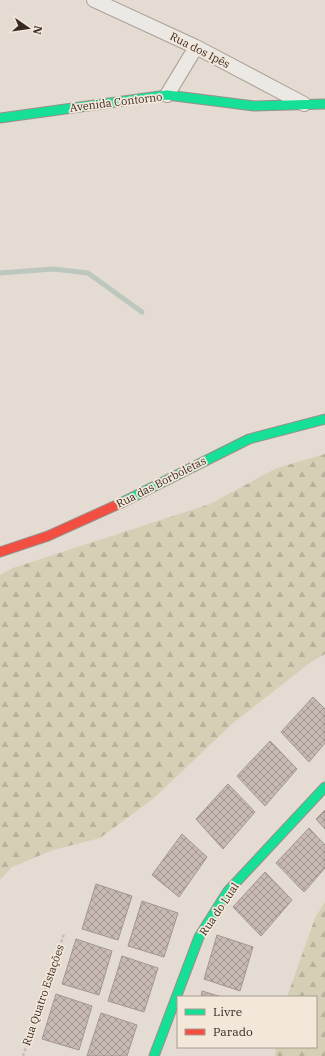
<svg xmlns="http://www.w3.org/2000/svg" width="325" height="1056" viewBox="0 0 325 1056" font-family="'IBM Plex Serif',serif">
  <defs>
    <pattern id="forest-firs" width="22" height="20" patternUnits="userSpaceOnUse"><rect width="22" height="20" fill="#d5cfb6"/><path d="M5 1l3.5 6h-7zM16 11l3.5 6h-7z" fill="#b8b29c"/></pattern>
    <pattern id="building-cross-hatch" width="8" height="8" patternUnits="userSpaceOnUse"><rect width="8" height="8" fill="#c7b9b3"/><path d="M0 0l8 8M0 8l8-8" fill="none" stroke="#a39691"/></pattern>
  </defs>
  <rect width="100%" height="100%" fill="#e4dbd2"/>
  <!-- forest -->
  <path fill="url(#forest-firs)" d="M325,454V654L311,662L233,723L154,798L100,838L53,850L12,867L0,880V575L13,568L210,504L277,468Z
    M325,902V1056H275L276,1047H316V997H287L315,918Z"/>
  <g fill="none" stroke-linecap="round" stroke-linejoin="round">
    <!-- stream -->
    <path stroke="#bcc8be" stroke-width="5" d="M0,273L53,269L88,273L142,312"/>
  </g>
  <!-- building -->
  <path fill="url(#building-cross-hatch)" stroke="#a49791" d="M313,697L325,709V743L309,762L281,732Z
    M270,741L297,769L265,806L237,776Z
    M228,784L255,812L223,849L196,819Z
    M325,810V829L316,819Z
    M309,828L325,845V868L304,892L276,863Z
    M182,834L207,857L179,897L152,875Z
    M265,872L292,900L261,936L233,907Z
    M96,884L132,896L118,940L82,929Z
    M142,901L178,913L164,957L128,946Z
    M217,935L253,947L240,991L204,979Z
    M76,939L112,951L99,995L62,984Z
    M122,956L158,968L144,1012L108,1001Z
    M202,991L222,997H201Z
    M56,994L92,1006L79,1050L42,1039Z
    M101,1013L137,1025L127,1056H87Z"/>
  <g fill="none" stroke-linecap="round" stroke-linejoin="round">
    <!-- street casing -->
    <g stroke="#aaa19a" stroke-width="16">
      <path id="street" d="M94,0L196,47L304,104
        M167,95L196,47"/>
    </g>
    <!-- fast casing -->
    <g stroke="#99908a" stroke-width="11">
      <path id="fast" d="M0,118L167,95L254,106L325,104
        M121,503L249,439L325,419
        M154,1056L199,937L228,891L325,787"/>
    </g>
    <!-- jam casing -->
    <g stroke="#99908a" stroke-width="11">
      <path id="jam" d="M0,552L48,536L121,503"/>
    </g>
    <!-- path -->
    <path stroke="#c5bfb9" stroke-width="2.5" stroke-dasharray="3 2" stroke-linecap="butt" d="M23,1056L64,934"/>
    <!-- street -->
    <use href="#street" stroke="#ece8e3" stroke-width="14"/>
    <!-- fast -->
    <use href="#fast" stroke="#16e098" stroke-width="9"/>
    <!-- jam -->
    <use href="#jam" stroke="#f24e42" stroke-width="9"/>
  </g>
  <g text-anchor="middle" stroke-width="3.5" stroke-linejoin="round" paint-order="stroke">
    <!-- street labels -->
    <g font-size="11" fill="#382922" stroke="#f3e7da">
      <text transform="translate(200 50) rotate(27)" y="4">Rua dos Ipês</text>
      <text transform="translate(116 102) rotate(-7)" y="4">Avenida Contorno</text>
      <text transform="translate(161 482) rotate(-27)" y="4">Rua das Borboletas</text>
      <text transform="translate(219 909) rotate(-56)" y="4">Rua do Lual</text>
      <text transform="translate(43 995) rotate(-71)" y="4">Rua Quatro Estações</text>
    </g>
  </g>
  <!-- legend -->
  <rect x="177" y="996" width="140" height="52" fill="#f3e7da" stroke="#a89b90"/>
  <rect x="185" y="1009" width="20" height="6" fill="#16e098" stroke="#a89b90"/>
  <text x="213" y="1016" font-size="12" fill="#382922">Livre</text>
  <rect x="185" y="1029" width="20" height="6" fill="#f24e42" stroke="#a89b90"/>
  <text x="213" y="1036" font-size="12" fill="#382922">Parado</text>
  <!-- north arrow -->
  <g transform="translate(28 28) rotate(103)" stroke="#f3e7da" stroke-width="3" paint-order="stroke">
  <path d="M0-3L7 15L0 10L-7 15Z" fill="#382922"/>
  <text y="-6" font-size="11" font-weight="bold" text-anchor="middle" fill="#382922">N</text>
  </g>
</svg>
